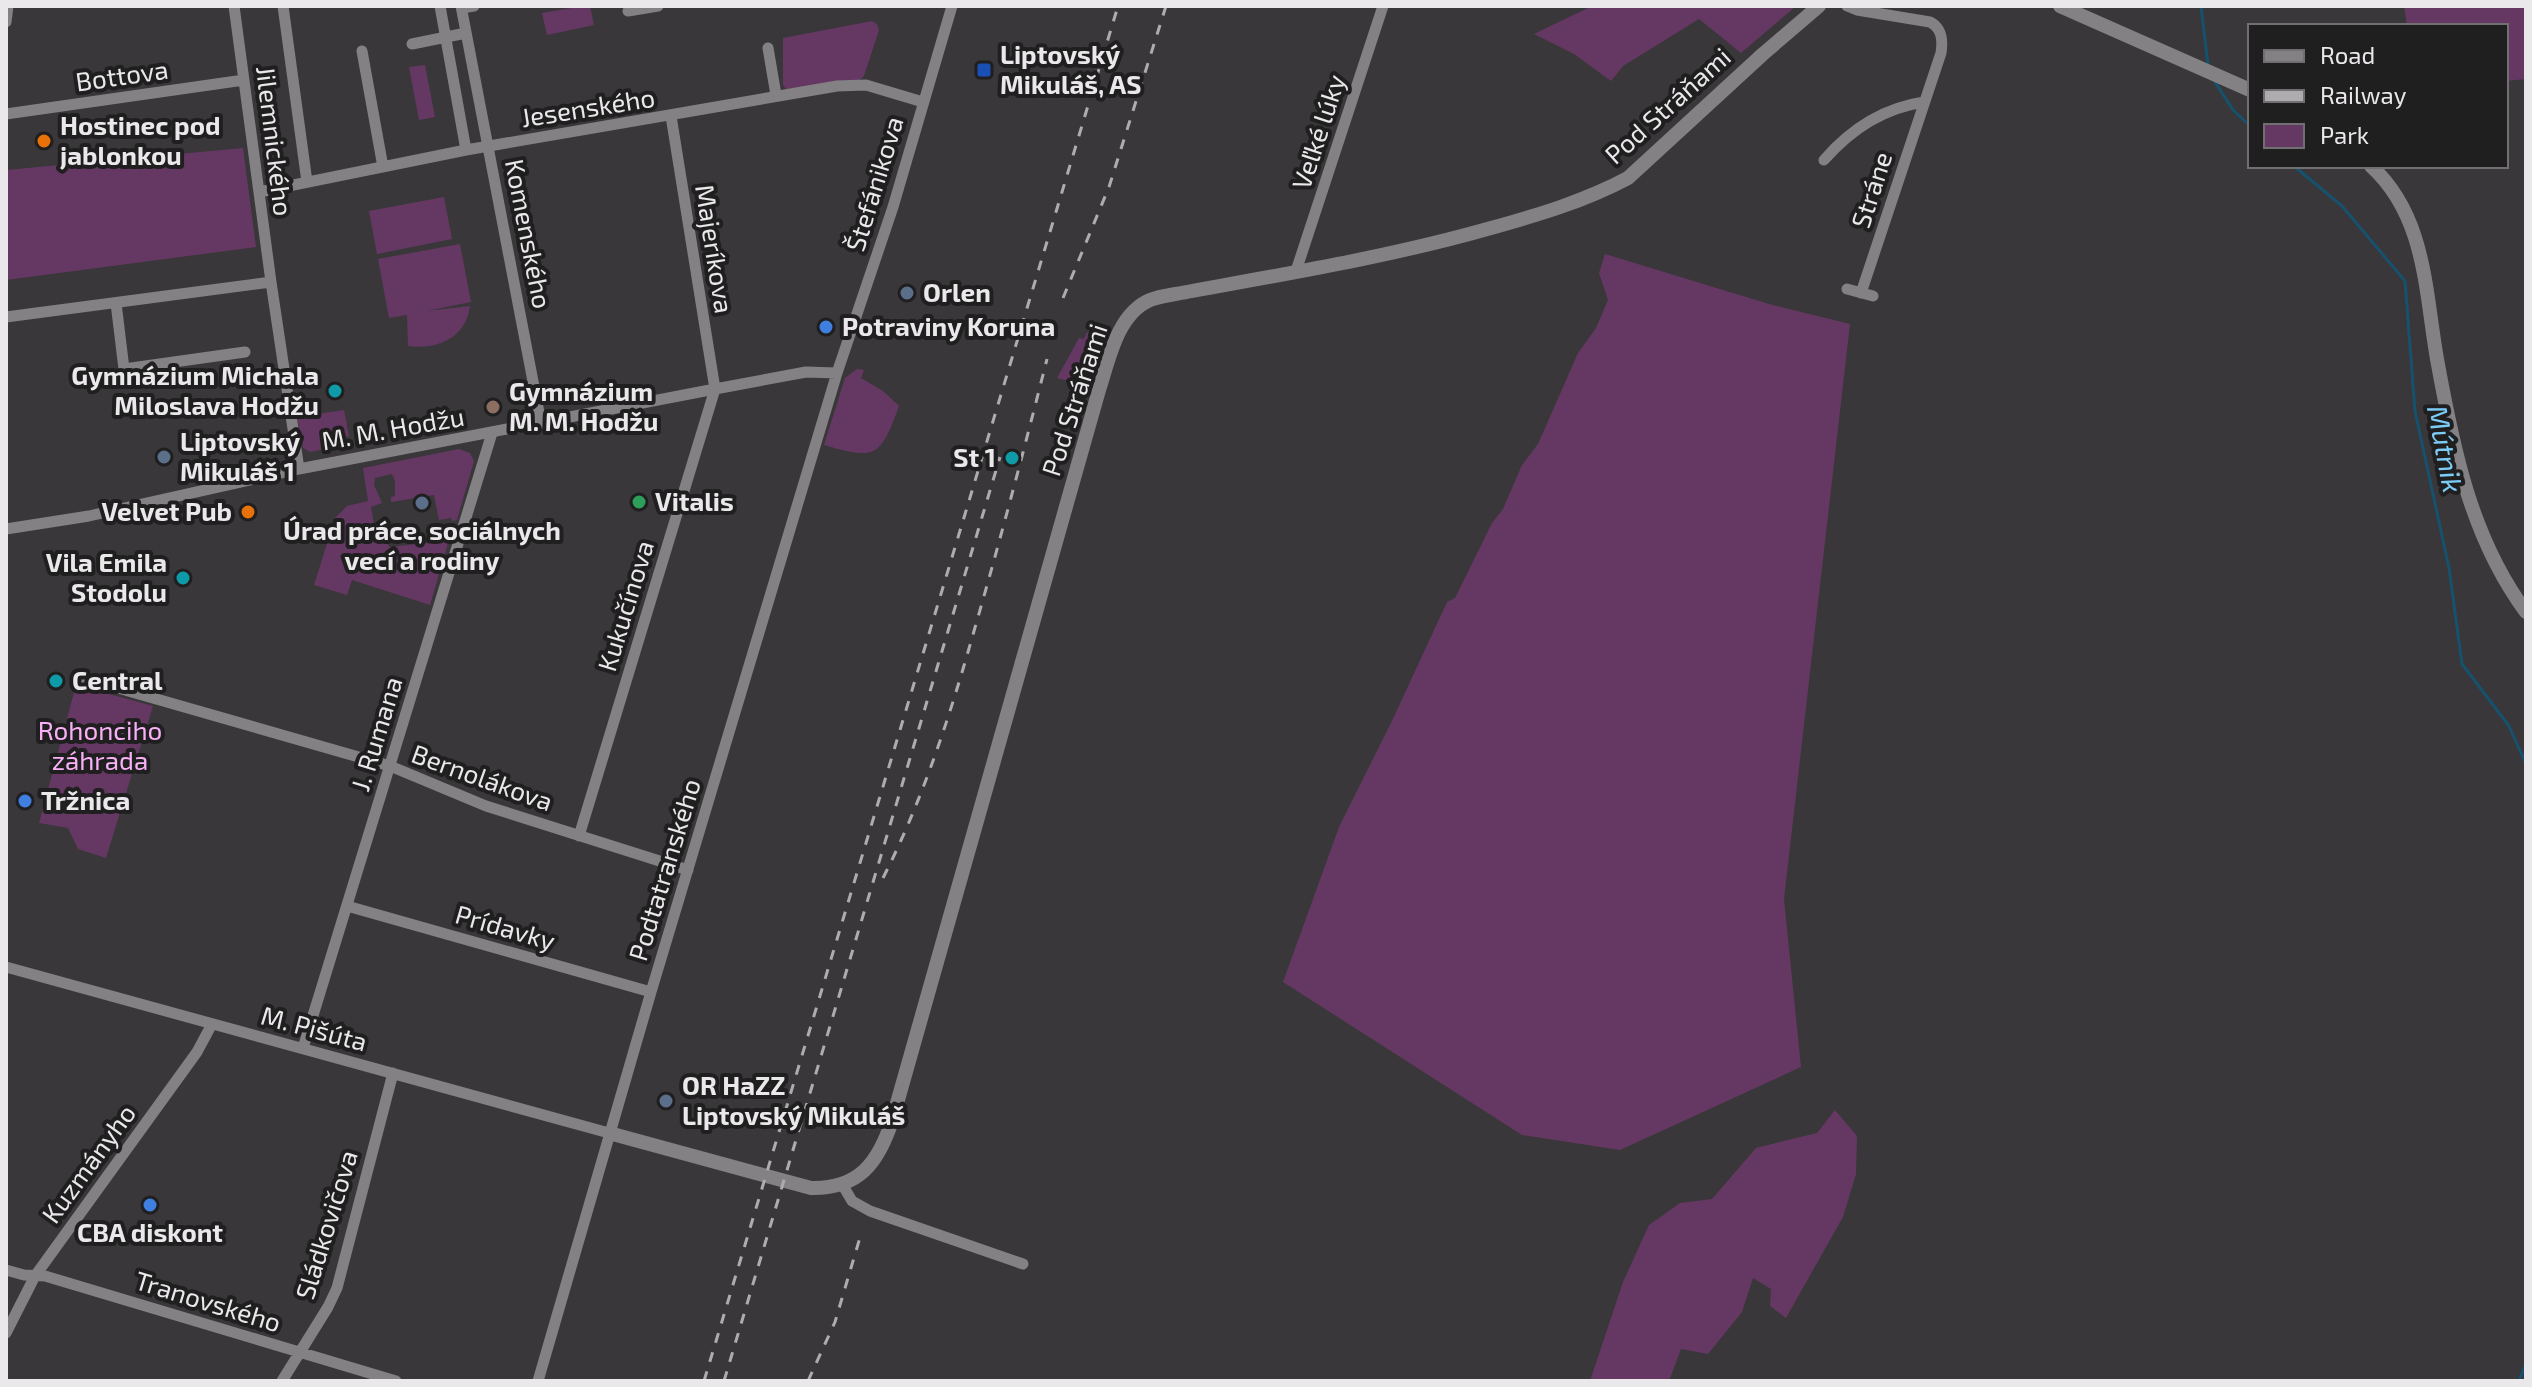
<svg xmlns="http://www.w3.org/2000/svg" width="2532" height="1387" viewBox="0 0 2532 1387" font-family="'Exo 2',sans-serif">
  <rect width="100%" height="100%" fill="#393739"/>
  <!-- green -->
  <path fill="#653864" d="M583,6H590L594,25L547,35L542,13Z
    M1592,6H1796L1741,53L1699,19L1623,66L1611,81L1574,54L1534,34Z
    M2404,6H2526V79L2506,81V26H2407Z
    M872,21L877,24L879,30L864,76L859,81L786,89L783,85V38Z
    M425,65L435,117L419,120L409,67Z
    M243,148L256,247L6,280V170Z
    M444,197L452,239L377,254L369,211Z
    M460,244L471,302L426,311L470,306C466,338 437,350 408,346L407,315L389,318L378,259Z
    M1605,254L1769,304L1850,324L1784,899L1801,1067L1620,1150L1522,1135L1283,982L1339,827L1391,723L1447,602L1455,598L1492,523L1503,509L1522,465L1538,444L1578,353L1596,328L1608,300L1599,273Z
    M1087,332L1101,336L1088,386L1057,378L1079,338L1084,339Z
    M857,369L864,370L861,378L883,391L899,406C880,458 876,460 824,445L845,378Z
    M344,410L349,436L340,438L341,446L310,452L303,448L297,417Z
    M459,449L470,453L474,461L457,520L452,521L451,518L439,520L434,495L391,502V497L395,496V481L392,474L375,478L374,485L382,503L371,507L375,531L385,530L389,547L435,542L439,533H451L430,605L352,580L347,595L314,585L335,518L347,506L368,501L363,468Z
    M76,685L153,706L106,858L78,849L68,828L39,823Z
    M1835,1110L1857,1136L1856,1174L1843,1217L1786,1318L1770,1306L1771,1289L1753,1278L1742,1312L1708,1354L1681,1349L1669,1381H1590L1623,1282L1649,1225L1680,1203L1712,1199L1756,1148L1817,1133Z"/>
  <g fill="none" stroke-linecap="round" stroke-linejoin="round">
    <!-- stream -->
    <path stroke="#16526e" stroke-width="3" d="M2201,6L2208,65
      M2215,82L2233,110L2250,126
      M2294,166L2342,206L2405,281L2415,411L2449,568L2462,664L2509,726L2526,764
      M2519,1381L2526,1363"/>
    <!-- minor -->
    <path stroke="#838183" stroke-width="11" d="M234,6L271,282L299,469
      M283,6L307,182
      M440,6L466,150
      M461,6L541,423
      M1847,6L1857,10L1930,22C1942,28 1943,40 1941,53L1861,293
      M462,8L474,6
      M628,11L658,6
      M6,22L8,6
      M412,44L466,33
      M768,48L776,95
      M362,51L383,167
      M6,114L244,80
      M1824,160C1851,129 1883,108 1924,102
      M259,192L466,150L837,86L866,85L923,102
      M1296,271L1383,6
      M1847,289L1873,296
      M116,303L124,369L245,352
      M6,317L271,282
      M6,529L89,516L299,469L715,389L806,372L837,373
      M76,676L390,766L486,806L688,870
      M579,836L715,389L671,116
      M347,906L651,992
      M6,967L609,1133
      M303,1048L492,433
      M842,1184L852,1201L870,1211L1023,1264
      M6,1270L24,1275L45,1276L396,1381
      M6,1333L35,1276L197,1052L212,1024
      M282,1381L328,1307L337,1288L393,1073
      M538,1381L651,992L837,373L893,207L952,6"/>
    <!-- tertiary -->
    <path stroke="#838183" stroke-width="14" d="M2060,6L2250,90
      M2371,166C2426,216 2425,291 2437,359C2453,448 2471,538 2526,612
      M609,1133L811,1188C859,1189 878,1163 892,1121L1099,390C1109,360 1117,314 1150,300C1160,296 1171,295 1181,293C1285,274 1389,257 1491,228C1538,215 1585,201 1628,178L1763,54L1819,6"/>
    <!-- rail -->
    <path stroke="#aeacae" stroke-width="3" stroke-dasharray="10 10" stroke-linecap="butt" d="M1063,298L1109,187L1166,6
      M883,878C923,799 950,716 974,631C1000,541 1024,450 1047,359
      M704,1381L1118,6
      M724,1381L1000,457
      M808,1381L835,1322L861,1234"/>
  </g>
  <!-- markers -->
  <rect fill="#1a4fb4" stroke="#201f20" stroke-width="3" x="976" y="62" width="16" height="16" rx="4"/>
  <g fill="#e8710a" stroke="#201f20" stroke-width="3">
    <circle cx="44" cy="141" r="8"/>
    <circle cx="248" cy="512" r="8"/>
  </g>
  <g fill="#5c6f8a" stroke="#201f20" stroke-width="3">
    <circle cx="907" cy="293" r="8"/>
    <circle cx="164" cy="457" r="8"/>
    <circle cx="422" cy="503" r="8"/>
    <circle cx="666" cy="1101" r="8"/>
  </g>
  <g fill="#3f7fe0" stroke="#201f20" stroke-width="3">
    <circle cx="826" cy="327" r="8"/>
    <circle cx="25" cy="801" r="8"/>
    <circle cx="150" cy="1205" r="8"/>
  </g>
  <g fill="#0f9aa8" stroke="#201f20" stroke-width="3">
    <circle cx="335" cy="391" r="8"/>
    <circle cx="1012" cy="458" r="8"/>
    <circle cx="183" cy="578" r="8"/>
    <circle cx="56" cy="681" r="8"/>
  </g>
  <circle fill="#8d6e63" stroke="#201f20" stroke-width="3" cx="493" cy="407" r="8"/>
  <circle fill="#2e9e5b" stroke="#201f20" stroke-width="3" cx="639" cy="502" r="8"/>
  <g text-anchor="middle" stroke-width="8" stroke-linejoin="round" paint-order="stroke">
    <!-- poi labels -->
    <g font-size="26" font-weight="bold" fill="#eae8ea" stroke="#201f20" text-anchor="start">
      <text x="1000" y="64">Liptovský<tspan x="1000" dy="30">Mikuláš, AS</tspan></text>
      <text x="60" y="135">Hostinec pod<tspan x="60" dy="30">jablonkou</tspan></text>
      <text x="923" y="302">Orlen</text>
      <text x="842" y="336">Potraviny Koruna</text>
      <text x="319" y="385" text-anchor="end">Gymnázium Michala<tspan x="319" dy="30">Miloslava Hodžu</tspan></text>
      <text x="509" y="401">Gymnázium<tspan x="509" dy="30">M. M. Hodžu</tspan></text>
      <text x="180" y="451">Liptovský<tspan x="180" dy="30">Mikuláš 1</tspan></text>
      <text x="996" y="467" text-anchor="end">St 1</text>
      <text x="655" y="511">Vitalis</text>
      <text x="232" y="521" text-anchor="end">Velvet Pub</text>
      <text x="422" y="540" text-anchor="middle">Úrad práce, sociálnych<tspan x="422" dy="30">vecí a rodiny</tspan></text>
      <text x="167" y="572" text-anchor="end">Vila Emila<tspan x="167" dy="30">Stodolu</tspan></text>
      <text x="72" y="690">Central</text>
      <text x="41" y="810">Tržnica</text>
      <text x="682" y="1095">OR HaZZ<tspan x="682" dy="30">Liptovský Mikuláš</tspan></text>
      <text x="150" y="1242" text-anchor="middle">CBA diskont</text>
    </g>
    <!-- street labels -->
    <g font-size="26" fill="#eae8ea" stroke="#201f20">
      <text transform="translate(122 76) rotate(-8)" y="9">Bottova</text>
      <text transform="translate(1668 106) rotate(-42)" y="9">Pod Stráňami</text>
      <text transform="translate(588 108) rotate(-9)" y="9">Jesenského</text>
      <text transform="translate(1319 132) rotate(-72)" y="9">Veľké lúky</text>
      <text transform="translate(274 141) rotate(83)" y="9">Jilemnického</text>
      <text transform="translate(875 184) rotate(-73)" y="9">Štefánikova</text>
      <text transform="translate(1872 190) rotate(-72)" y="9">Stráne</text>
      <text transform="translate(528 234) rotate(79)" y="9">Komenského</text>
      <text transform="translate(714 249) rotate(81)" y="9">Majeríkova</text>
      <text transform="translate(1075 400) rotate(-72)" y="9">Pod Stráňami</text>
      <text transform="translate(393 429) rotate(-10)" y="9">M. M. Hodžu</text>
      <text transform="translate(626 606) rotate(-73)" y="9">Kukučínova</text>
      <text transform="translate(377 734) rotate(-73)" y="9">J. Rumana</text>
      <text transform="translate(482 778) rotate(20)" y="9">Bernolákova</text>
      <text transform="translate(665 870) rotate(-73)" y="9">Podtatranského</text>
      <text transform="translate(505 928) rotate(16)" y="9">Prídavky</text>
      <text transform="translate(314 1029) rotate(15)" y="9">M. Pišúta</text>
      <text transform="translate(89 1164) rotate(-54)" y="9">Kuzmányho</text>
      <text transform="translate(327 1225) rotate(-73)" y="9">Sládkovičova</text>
      <text transform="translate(208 1302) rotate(17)" y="9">Tranovského</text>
    </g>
    <!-- park labels -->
    <g font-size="26" fill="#f9b0f6" stroke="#201f20">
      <text x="100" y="740">Rohonciho<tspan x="100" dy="30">záhrada</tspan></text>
    </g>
    <!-- water labels -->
    <g font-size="28" font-style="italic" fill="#7bccf6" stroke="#201f20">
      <text transform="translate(2445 449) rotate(79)" y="10">Mútnik</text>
    </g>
  </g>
  <!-- border -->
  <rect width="2532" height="1387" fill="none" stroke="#eae8ea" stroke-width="16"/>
  <!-- legend -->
  <rect x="2248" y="24" width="260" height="144" fill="#201f20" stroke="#716f71" stroke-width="2"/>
  <rect x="2264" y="50" width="40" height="12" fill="#838183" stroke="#716f71" stroke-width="2"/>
  <text x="2320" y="64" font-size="24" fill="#eae8ea">Road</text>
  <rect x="2264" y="90" width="40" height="12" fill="#aeacae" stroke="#716f71" stroke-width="2"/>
  <text x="2320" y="104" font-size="24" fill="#eae8ea">Railway</text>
  <rect x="2264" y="124" width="40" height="24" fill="#653864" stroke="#716f71" stroke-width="2"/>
  <text x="2320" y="144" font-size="24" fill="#eae8ea">Park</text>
</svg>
